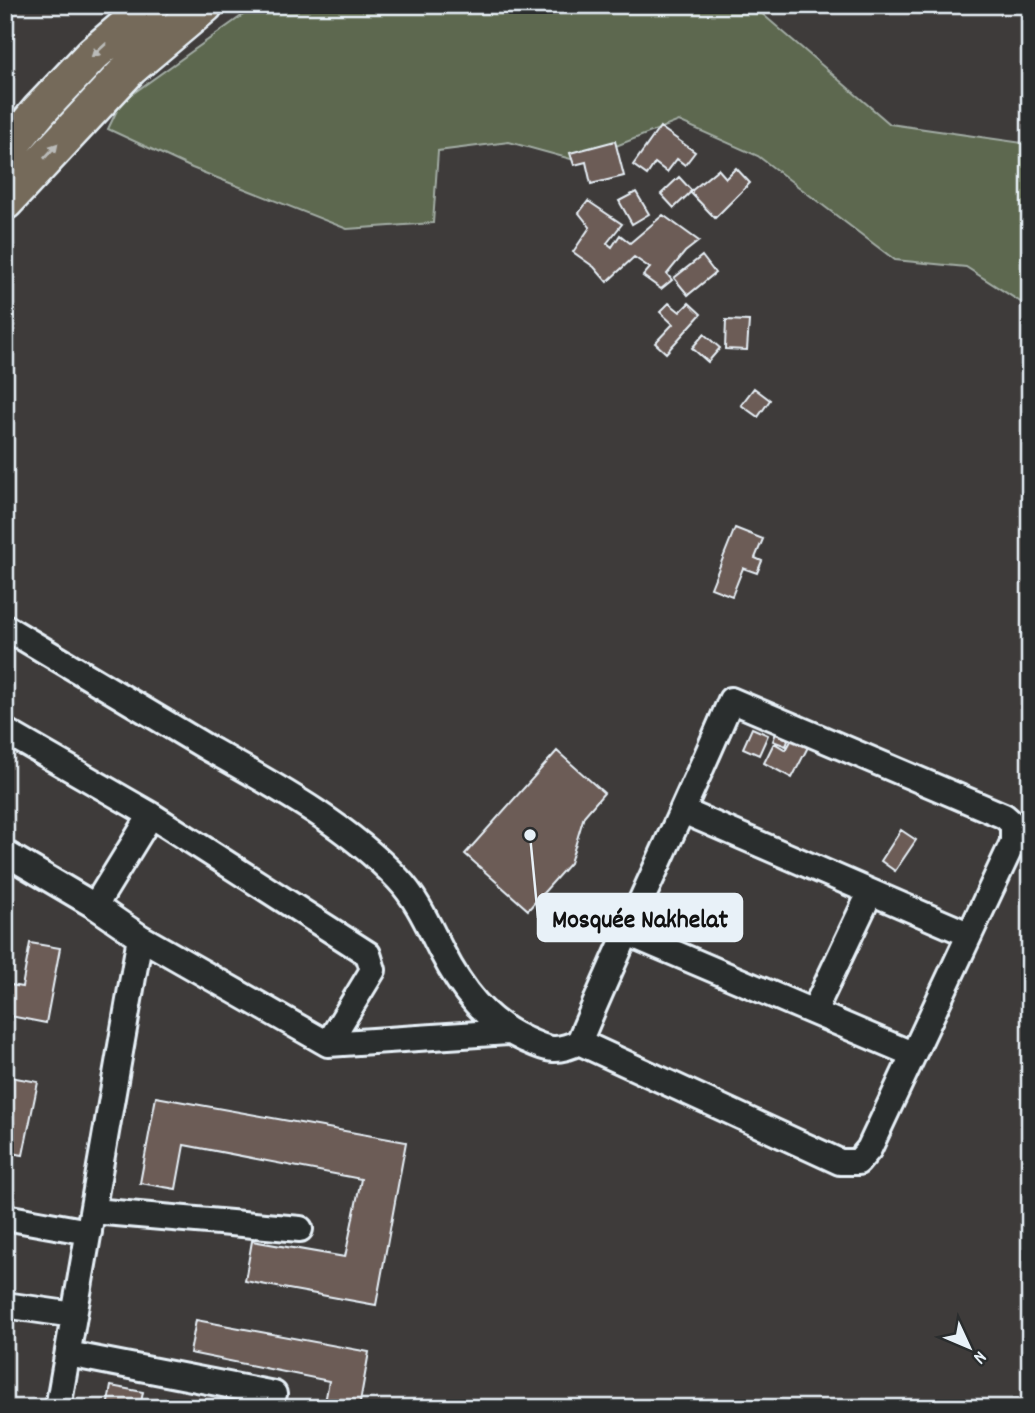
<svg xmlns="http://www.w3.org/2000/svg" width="1035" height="1413" viewBox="0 0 1035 1413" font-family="Dekko,sans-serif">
  <rect width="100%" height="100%" fill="#3e3b3a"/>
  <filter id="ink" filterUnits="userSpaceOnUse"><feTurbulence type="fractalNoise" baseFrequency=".0143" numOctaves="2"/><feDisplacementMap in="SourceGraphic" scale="14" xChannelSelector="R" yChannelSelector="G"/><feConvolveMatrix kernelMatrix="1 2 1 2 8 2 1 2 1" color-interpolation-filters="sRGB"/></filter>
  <g filter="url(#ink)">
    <!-- green -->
    <path fill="#5d674f" stroke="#a2aca4" stroke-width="2" d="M257,5H752L890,124L1030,144V308L966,267L895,260L758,156L679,121L578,161L509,142L438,151L433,223L347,229L192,168L108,129L121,102Z"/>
    <!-- building -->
    <path fill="#6c5b56" stroke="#e8f1f8" stroke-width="2" d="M660,127L695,152L685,165L677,159L667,172L655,163L647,175L633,165Z
      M615,141L624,176L591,184L586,162L574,165L570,153Z
      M736,168L750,183L715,218L690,192L718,169L726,178Z
      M679,177L692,191L674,208L661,194Z
      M636,192L649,214L632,224L619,201Z
      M588,201L622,224L607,243L612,247L620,235L630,243L663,215L699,241L685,252L667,274L672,280L661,289L643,276L650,268L634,257L607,282L594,267L573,252L590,227L579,213Z
      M702,256L715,273L688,295L674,278Z
      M669,303L680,312L689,303L701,314L666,353L655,343L673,324L660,312Z
      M726,320L749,321L747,350L725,349Z
      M704,334L720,348L708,362L692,348Z
      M754,388L770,400L758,417L741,405Z
      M735,528L763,539L755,558L762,561L757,573L743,568L732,596L711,588Z
      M752,728L768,735L759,755L743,748Z
      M776,733L789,738L786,746L773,741Z
      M792,739L808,747L792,778L764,763L774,743L786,750Z
      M557,751L604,793L584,816L570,863L528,910L465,854Z
      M901,830L916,840L895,871L881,861Z
      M30,943L60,948L46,1023L5,1015V984L22,987Z
      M5,1076L38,1082L23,1155L5,1152Z
      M156,1097L406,1142L376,1305L245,1281L252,1241L345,1257L361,1179L184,1145L176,1189L140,1183Z
      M196,1320L369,1352L359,1408H324L329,1381L190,1353Z
      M111,1386L143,1392L140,1408H107Z"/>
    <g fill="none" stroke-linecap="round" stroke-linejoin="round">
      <!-- minor casing -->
      <g stroke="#e8f1f8" stroke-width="30">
        <path id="minor" d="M5,627C72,667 139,707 206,747C273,785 345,823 398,879C418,900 429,927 442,952C461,989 485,1021 524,1039C546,1049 555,1054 579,1042C627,927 682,815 731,700L1004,816L1013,824V842L869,1149L858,1162H840L579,1042
          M5,731L151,815L368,954L373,970L328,1044
          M683,811L968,934
          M5,853L95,906L140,937L328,1044L508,1032
          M95,906L151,815
          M625,932L912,1054
          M814,1011L870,893
          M93,1211L300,1229
          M5,1217L89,1232
          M5,1305L74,1315
          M68,1354L274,1394
          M58,1408L140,937"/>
      </g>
      <!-- highway casing -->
      <g stroke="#e8f1f8" stroke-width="40">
        <path id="highway" d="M5,152L39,111L93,54L151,5
          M5,202L130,68L205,5"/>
      </g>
      <!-- minor -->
      <use href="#minor" stroke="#2a2d2e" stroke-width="24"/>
      <!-- highway -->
      <use href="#highway" stroke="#746a5a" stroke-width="35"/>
    </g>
    <!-- one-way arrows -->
    <defs><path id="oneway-solid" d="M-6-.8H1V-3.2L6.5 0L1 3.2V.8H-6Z" transform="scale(1.75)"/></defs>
    <g fill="#babbb9">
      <use href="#oneway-solid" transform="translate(99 50) rotate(138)"/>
      <use href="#oneway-solid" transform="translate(51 151) rotate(-48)"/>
    </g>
  </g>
  <!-- callouts -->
  <path fill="none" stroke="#e8f1f8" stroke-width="2.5" d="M530 835L538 918"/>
  <circle fill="#e8f1f8" stroke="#2a2d2e" stroke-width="2.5" cx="530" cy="835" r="7"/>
  <rect fill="#e8f1f8" stroke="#e8f1f8" stroke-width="2.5" x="538" y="894" width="204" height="47" rx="7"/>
  <g font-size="26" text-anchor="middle" font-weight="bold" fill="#111">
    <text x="640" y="927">Mosquée Nakhelat</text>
  </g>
  <!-- margin -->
  <rect width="1035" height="1413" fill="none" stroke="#2a2d2e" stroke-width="28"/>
  <rect x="14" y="14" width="1007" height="1385" fill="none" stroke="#e8f1f8" stroke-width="2.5" filter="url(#ink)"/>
  <!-- north arrow -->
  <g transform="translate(969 1347) rotate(134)" stroke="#2a2d2e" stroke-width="5" paint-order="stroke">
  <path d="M0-5L12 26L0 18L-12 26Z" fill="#e8f1f8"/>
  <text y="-10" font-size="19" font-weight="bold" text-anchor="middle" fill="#e8f1f8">N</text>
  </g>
</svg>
